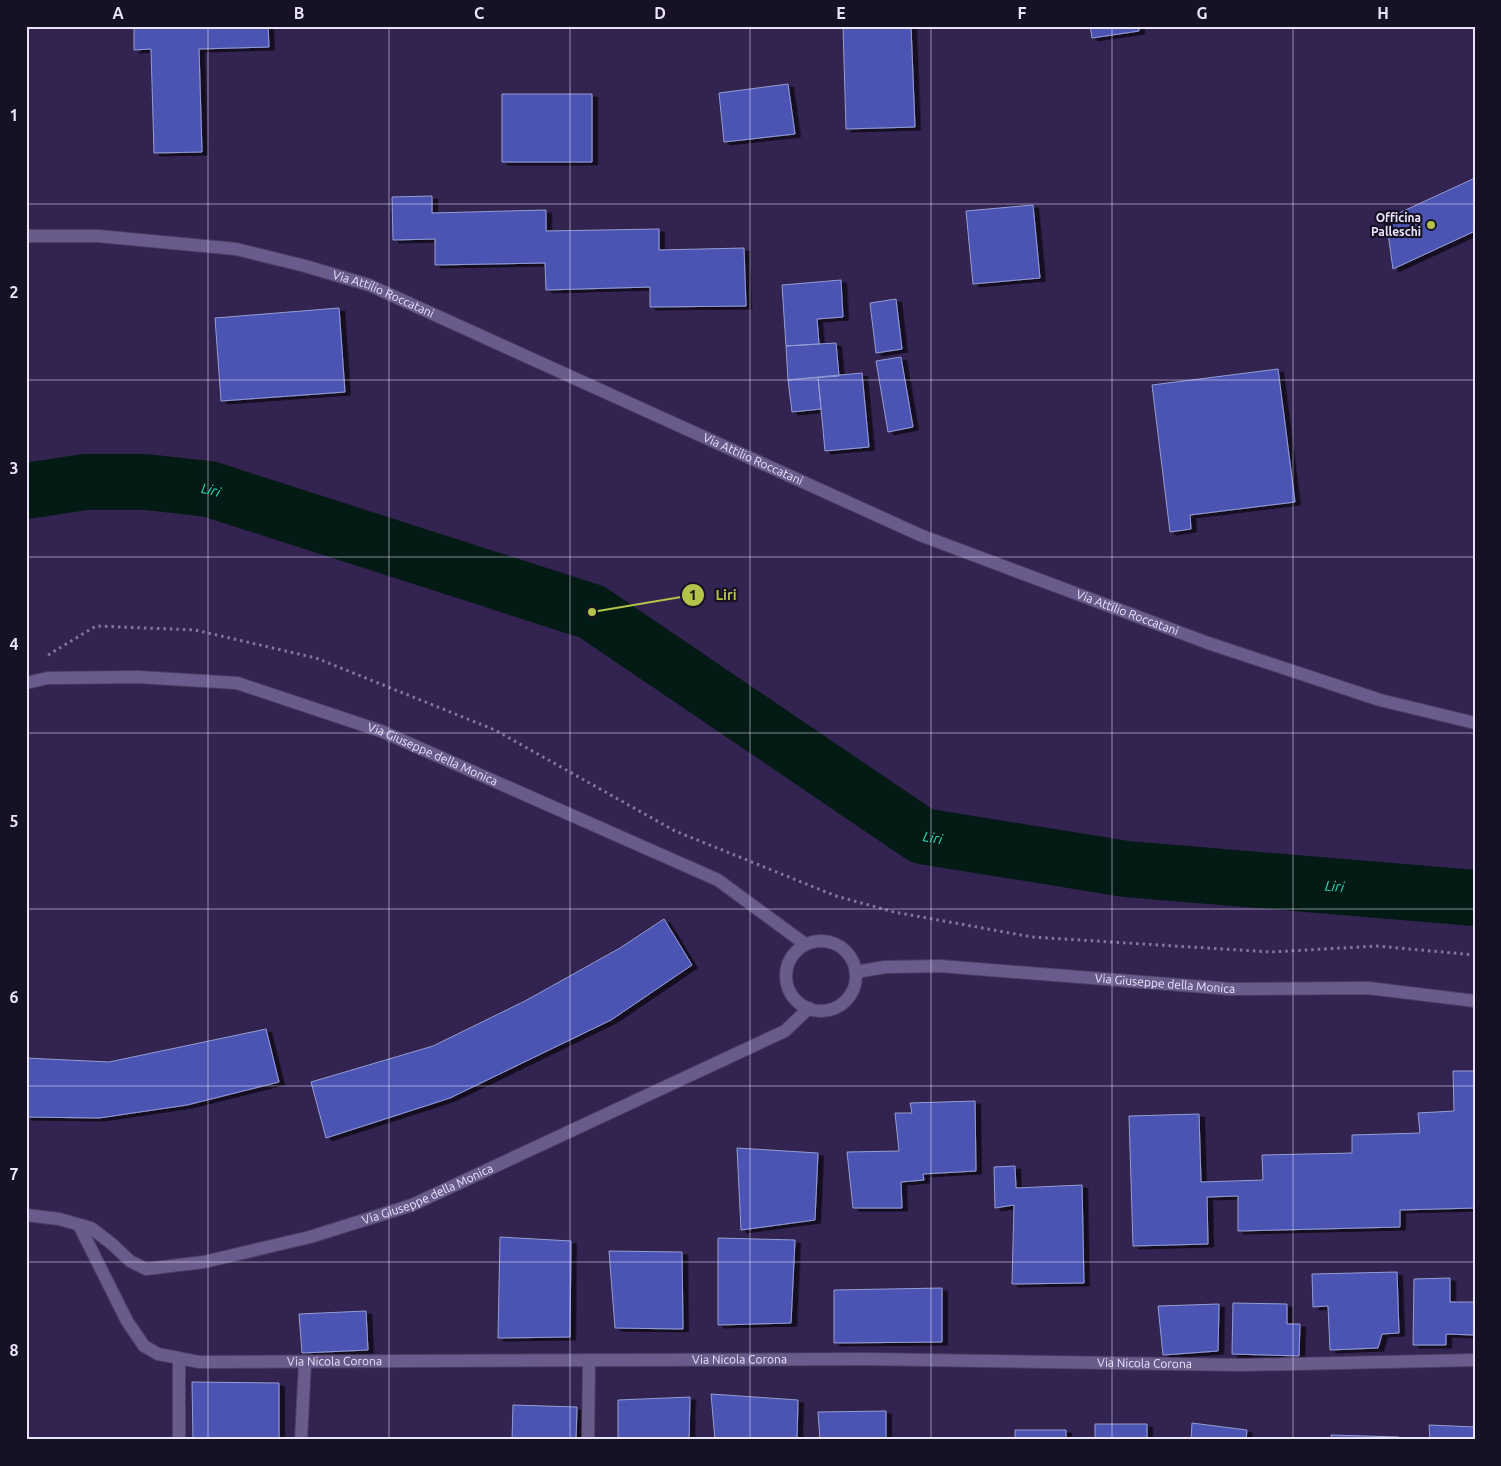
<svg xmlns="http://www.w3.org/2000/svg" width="1501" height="1466" viewBox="0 0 1501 1466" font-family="Ubuntu,sans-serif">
  <defs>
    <filter id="shadow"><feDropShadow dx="5.5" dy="3" stdDeviation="0" flood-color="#0009"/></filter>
  </defs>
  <rect width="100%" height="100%" fill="#322350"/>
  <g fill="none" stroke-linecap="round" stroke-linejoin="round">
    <!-- river -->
    <path stroke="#041a15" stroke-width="56" id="s1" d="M26,491L85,482H146L209,489L592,612L922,836L1126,869L1475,898"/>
  </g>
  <!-- building -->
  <path fill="#4c53b3" stroke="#949dd3" filter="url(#shadow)" d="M134,26H268L269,47L199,49L202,152L154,153L151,49L134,50Z
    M843,26H911L915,127L846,129Z
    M1090,26H1139V31L1092,38Z
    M788,84L795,134L724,142L719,93Z
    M502,94H592V162H502Z
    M1475,178V231L1393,269L1386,219Z
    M432,196V213L546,210V231L659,229V250L744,248L746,306L650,307V287L546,290L545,263L435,265V239L393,240L392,197Z
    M1033,205L1040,278L973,284L966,211Z
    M841,280L843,317L817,319L819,344L786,346L782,285Z
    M896,299L902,349L876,353L870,303Z
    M339,308L345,392L221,401L215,318Z
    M836,343L839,376L788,380L786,346Z
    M901,357L913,427L888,432L876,361Z
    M1278,369L1295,502L1190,515L1191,529L1170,532L1152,385Z
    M862,373L869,447L825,451L818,377Z
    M818,377L821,409L792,412L788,380Z
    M664,919L692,965L611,1020L450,1098L326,1138L311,1082L433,1046L525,1001L620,948Z
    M266,1029L279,1082L187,1105L99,1118L26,1117V1058L109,1062Z
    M1453,1071H1475V1208L1400,1210V1227L1238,1231V1196L1207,1197L1208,1244L1133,1246L1129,1116L1199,1114L1201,1182L1263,1180L1262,1155L1352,1153V1135L1420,1133L1418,1113L1454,1111Z
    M975,1101L976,1171L923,1174L924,1180L901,1182L902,1208H853L847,1152L899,1151L895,1113H912L910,1103Z
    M737,1148L818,1153L815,1220L741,1230Z
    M1015,1166L1016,1188L1082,1185L1084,1283L1012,1284L1014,1205L995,1208L994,1167Z
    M500,1237L571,1241L570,1337L498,1338Z
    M718,1238L795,1240L791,1323L718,1325Z
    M609,1251L682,1252L683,1329L615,1328Z
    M1397,1272L1399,1333L1382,1334L1378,1348L1330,1350L1328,1306L1313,1307L1312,1274Z
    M1450,1278V1302H1474V1335L1446,1334V1345H1413L1414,1279Z
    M942,1288V1342L834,1343V1290Z
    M1233,1303L1287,1304V1324H1300L1299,1356L1232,1354Z
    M1219,1304L1218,1351L1163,1355L1158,1306Z
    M366,1311L368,1350L302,1353L299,1314Z
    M192,1382L279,1383V1440H193Z
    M711,1394L798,1400L797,1440H715Z
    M690,1397L689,1440H618V1400Z
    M513,1405L577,1407L576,1439L582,1440H512Z
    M886,1411V1440H820L818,1412Z
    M1192,1423L1247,1430L1246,1440H1191Z
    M1095,1424H1147V1440H1095Z
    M1429,1425L1475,1427V1440H1430Z
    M1015,1430H1066V1440H1015Z
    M1331,1435L1399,1437L1398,1440H1332Z"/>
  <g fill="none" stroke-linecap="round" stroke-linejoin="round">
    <!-- service casing -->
    <g stroke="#4c3e64" stroke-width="14">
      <path id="service" d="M179,1440V1359
        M301,1440L305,1362
        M588,1440L589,1360"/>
    </g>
    <!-- minor casing -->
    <g stroke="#4c3e64" stroke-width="14">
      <g id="minor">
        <path id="s2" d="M26,236H98L236,249L305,266L369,285L920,535L1208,643L1380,700L1475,723"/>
        <path id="s3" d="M26,683L48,678L138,677L237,683L381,731L718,880L805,944"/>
        <circle cx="821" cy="976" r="35"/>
        <path id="s4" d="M856,972L885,967L940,966L1231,989L1368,988L1475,1001"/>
        <path id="s5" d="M26,1215L59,1219L91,1228L112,1244L130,1261L146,1269L204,1262L310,1237L412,1205L785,1031L809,1008"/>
        <path id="s6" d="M79,1225L127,1321L144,1346L158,1354L199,1362L866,1359L1242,1365L1475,1360"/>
      </g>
    </g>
    <!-- path -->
    <path stroke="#82779b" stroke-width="3" stroke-dasharray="2.5 4" stroke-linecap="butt" d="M48,655L96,626L195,630L316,658L495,730L675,831L836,896L894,912L1032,937L1271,952L1377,946L1475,955"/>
    <!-- service -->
    <use href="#service" stroke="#695c8d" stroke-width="12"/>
    <!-- minor -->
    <use href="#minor" stroke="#695c8d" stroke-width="12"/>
  </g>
  <!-- grid -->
  <path fill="none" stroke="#eae4fb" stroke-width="1" stroke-opacity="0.55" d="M208,26V1440M389,26V1440M570,26V1440M750,26V1440M931,26V1440M1112,26V1440M1293,26V1440M26,204H1475M26,380H1475M26,557H1475M26,733H1475M26,909H1475M26,1086H1475M26,1262H1475"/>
  <!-- markers -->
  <circle fill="#b3c24b" stroke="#171125" stroke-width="2" cx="1431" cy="225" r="5"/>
  <g text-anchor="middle" stroke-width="4.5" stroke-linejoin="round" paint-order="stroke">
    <!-- poi labels -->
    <g font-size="12" font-weight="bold" fill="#eae4fb" stroke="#171125" text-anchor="end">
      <text x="1421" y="222">Officina<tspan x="1421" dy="14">Palleschi</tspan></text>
    </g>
    <!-- street labels -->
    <g font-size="12" fill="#eae4fb" stroke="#171125">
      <text dy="4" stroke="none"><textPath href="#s2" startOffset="365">Via Attilio Roccatani</textPath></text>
      <text dy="4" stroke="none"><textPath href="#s2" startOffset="770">Via Attilio Roccatani</textPath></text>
      <text dy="4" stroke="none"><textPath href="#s2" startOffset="1175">Via Attilio Roccatani</textPath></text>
      <text dy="4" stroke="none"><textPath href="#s3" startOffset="420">Via Giuseppe della Monica</textPath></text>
      <text dy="4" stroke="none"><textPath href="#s4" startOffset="310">Via Giuseppe della Monica</textPath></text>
      <text dy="4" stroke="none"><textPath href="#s5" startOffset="428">Via Giuseppe della Monica</textPath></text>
      <text dy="4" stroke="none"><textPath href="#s6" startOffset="736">Via Nicola Corona</textPath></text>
      <text dy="4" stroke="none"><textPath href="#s6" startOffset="331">Via Nicola Corona</textPath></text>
      <text dy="4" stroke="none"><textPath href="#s6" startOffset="1141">Via Nicola Corona</textPath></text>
    </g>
    <!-- water labels -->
    <g font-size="14" font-style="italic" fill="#2cdfbe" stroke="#171125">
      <text dy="5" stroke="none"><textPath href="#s1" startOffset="186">Liri</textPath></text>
      <text dy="5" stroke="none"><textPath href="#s1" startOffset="996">Liri</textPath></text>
      <text dy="5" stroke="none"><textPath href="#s1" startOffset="1401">Liri</textPath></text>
    </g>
  </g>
  <!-- callouts -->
  <path fill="none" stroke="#b3c24b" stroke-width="2" d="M592 612L693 595"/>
  <g fill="#b3c24b" stroke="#171125" stroke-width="2">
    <circle cx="592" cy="612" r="5"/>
    <circle cx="693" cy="595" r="12"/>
  </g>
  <g font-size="15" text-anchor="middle" font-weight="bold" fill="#111">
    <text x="693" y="600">1</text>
  </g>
  <g font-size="14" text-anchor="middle" font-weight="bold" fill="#b3c24b" stroke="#171125" stroke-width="4.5" stroke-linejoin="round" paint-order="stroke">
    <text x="726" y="600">Liri</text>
  </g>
  <!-- border -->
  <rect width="1501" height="1466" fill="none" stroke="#171125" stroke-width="55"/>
  <rect x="28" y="28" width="1446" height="1410" fill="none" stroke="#eae4fb" stroke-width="2"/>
  <g font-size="16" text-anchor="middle" font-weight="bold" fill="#eae4fb">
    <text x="118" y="19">A</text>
    <text x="299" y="19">B</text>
    <text x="479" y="19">C</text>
    <text x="660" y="19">D</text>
    <text x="841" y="19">E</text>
    <text x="1022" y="19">F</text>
    <text x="1202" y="19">G</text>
    <text x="1383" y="19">H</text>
    <text x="14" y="121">1</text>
    <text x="14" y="298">2</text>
    <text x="14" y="474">3</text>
    <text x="14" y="650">4</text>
    <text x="14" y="827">5</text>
    <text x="14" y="1003">6</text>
    <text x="14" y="1180">7</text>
    <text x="14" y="1356">8</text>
  </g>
</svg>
